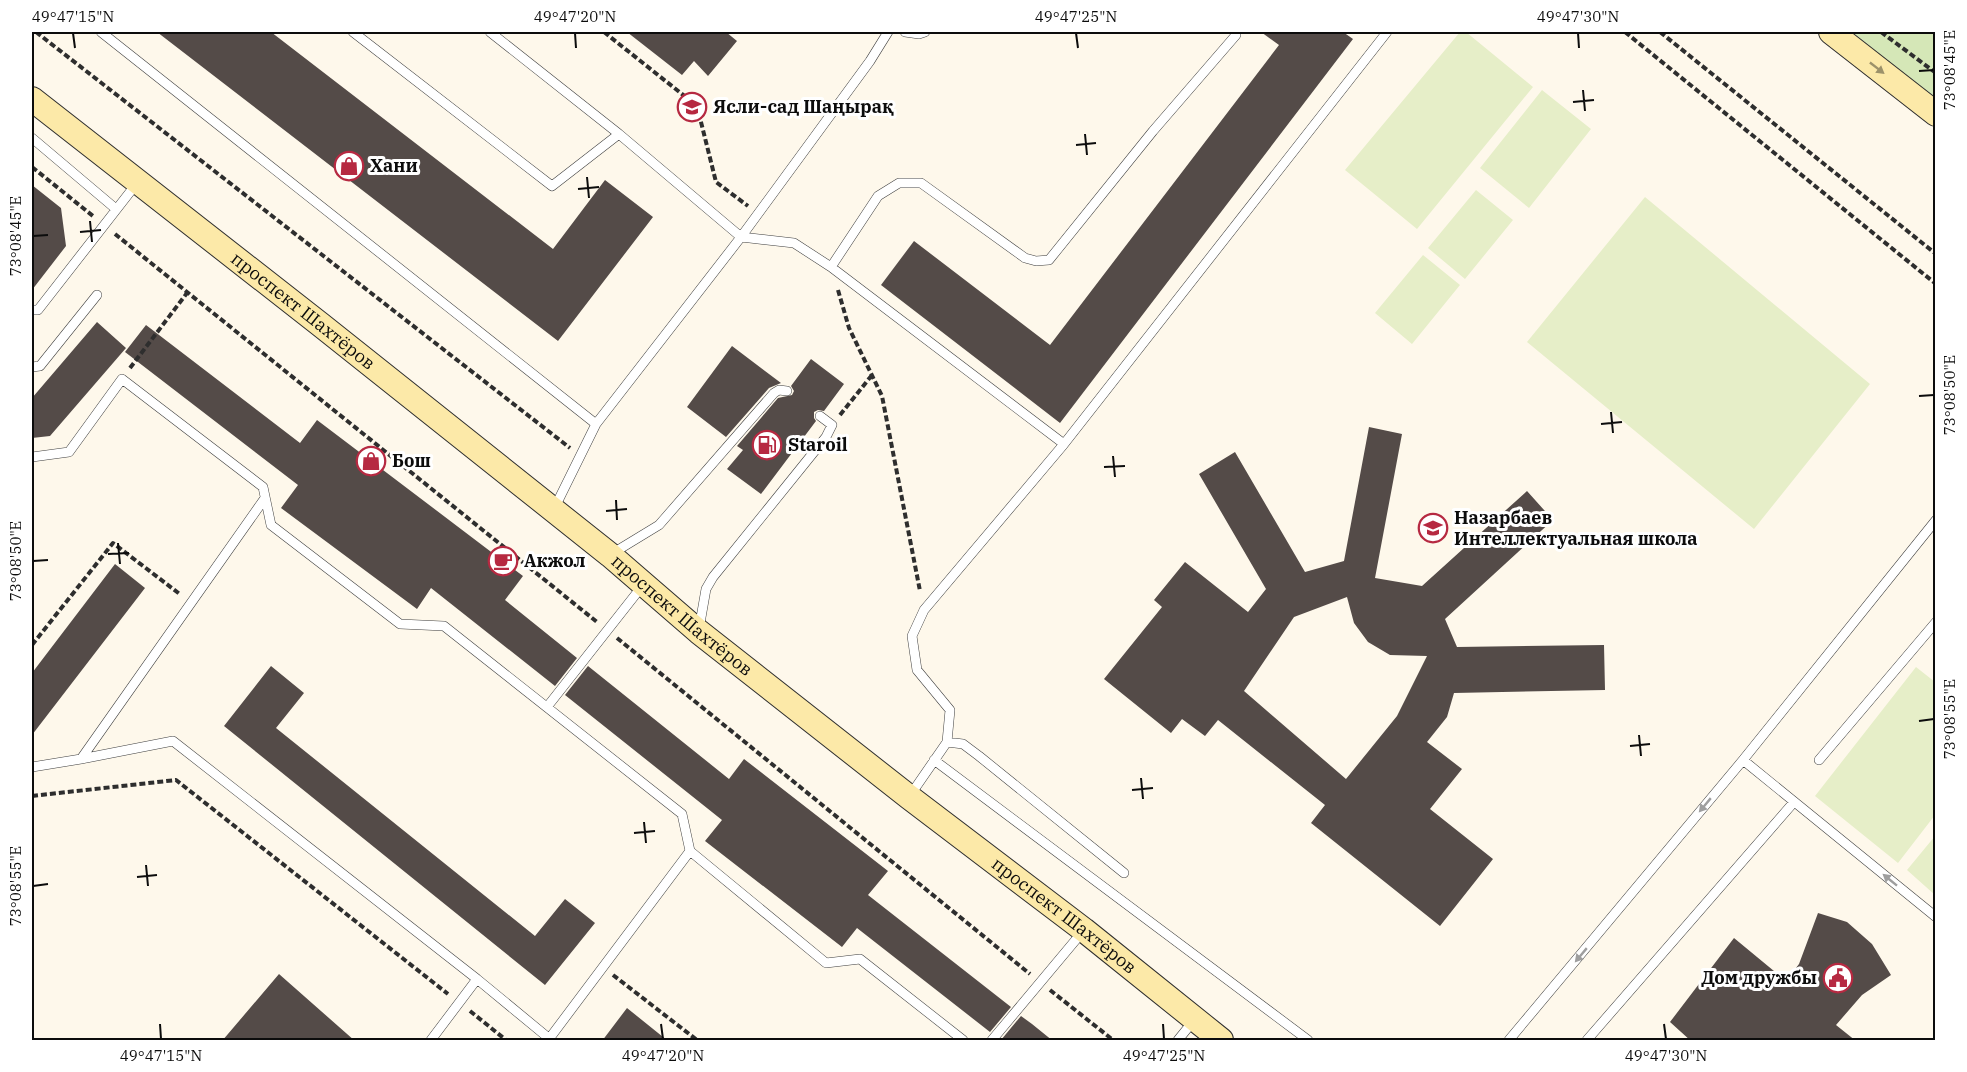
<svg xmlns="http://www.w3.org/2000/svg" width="1967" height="1072" viewBox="0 0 1967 1072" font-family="'IBM Plex Serif',serif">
  <rect width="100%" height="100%" fill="#fef8eb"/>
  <!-- green -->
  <path fill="#d5e7b7" d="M1852,32H1935V99Z"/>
  <!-- pitch -->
  <path fill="#e6eec8" d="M1460,32H1466L1533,87L1417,229L1345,170Z
    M1542,90L1591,129L1529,208L1480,168Z
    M1476,190L1513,220L1465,279L1428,248Z
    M1645,197L1870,384L1754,529L1527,342Z
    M1423,255L1460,285L1412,344L1375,313Z
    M1916,667L1935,682V815L1898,863L1815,796Z
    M1935,836V895L1907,870Z"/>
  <!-- building -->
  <path fill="#544b48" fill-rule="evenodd" d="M157,32H271L553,249L605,180L653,217L558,341Z
    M627,32H726L737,41L708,76L694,61L682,75Z
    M1261,32H1343L1353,39L1060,423L881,285L914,241L1050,345L1279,45Z
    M32,185L61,208L66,246L32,290Z
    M97,322L126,348L50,436L32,438V398Z
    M146,325L300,443L317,420L523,576L505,600L577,658L555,686L431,588L417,609L281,508L298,485L125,352Z
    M732,346L781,383L769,388L726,437L687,407Z
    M811,359L844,384L824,411L818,410L814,412V418L816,421L761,494L727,469L743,450L737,446L778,398L792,395L794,391L791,386Z
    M1369,427L1402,434L1375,578L1422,586L1527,491L1553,520L1445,619L1457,647L1604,645L1605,690L1454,693L1447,717L1427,742L1462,769L1430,809L1493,859L1440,926L1311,823L1325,805L1218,720L1205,736L1182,719L1171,733L1104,679L1162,607L1154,600L1185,562L1248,612L1266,589L1199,474L1235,452L1305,572L1344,561ZM1347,597L1354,623L1368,642L1390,655L1427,656L1397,716L1346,779L1244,691L1294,617Z
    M115,564L145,588L32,735V673Z
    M271,666L304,693L276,728L535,936L565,899L595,923L545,985L224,726Z
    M588,666L729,779L744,759L888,871L868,895L1011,1007L990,1032L857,928L842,947L705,841L722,820L565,695Z
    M1818,913L1847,922L1872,944L1891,975L1862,995L1836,1025L1856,1041H1691L1670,1022L1734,938L1786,981L1799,964Z
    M279,974L355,1041H222Z
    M627,1008L668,1041H602Z
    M1021,1016L1032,1024L1053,1041L1001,1040Z"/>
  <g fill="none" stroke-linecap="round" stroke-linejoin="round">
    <!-- lane casing -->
    <g stroke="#3f3f3f" stroke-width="10">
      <path id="lane" d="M101,32L596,424
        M353,32L552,186L619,134
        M490,32L619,134L741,237L794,243L831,267
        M905,32L919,34L925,32
        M32,138L116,209
        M32,310H38L137,183
        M32,367L40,366L97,295
        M1064,444L831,267L878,196L899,183H921L1025,258L1036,261L1049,260L1153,131L1236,35
        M32,457L69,452L122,379L263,487L271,525L400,624L444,626L682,814L690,851L826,963L860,959L963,1040
        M554,509L596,424L741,237L870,61L888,32
        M613,553L659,525L774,393L779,390L787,391
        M699,629L706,589L713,577L826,437L832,425L820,416
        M547,707L643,585
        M947,742L963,744L979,756L1124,873
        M81,759L265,498
        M934,760L1308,1040
        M1743,760L1936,917
        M1819,760L1936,622
        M32,767L81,759L173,741L477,979L551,1040
        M909,797L947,742L950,710L917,670L912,636L924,610L1064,444L1387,32
        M549,1039L690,851
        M431,1040L477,979
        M992,1040L1084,930
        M1178,1040L1195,1019
        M1509,1040L1743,760L1936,520
        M1587,1040L1794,802"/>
    </g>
    <!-- secondary casing -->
    <g stroke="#2e2e2e" stroke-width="26">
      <g id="secondary">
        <path d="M1831,32L1936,114"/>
        <path id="s1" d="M32,99L321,325L610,555L699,632L909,797L1084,930L1221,1040"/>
      </g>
    </g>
    <!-- path -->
    <path stroke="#2e2e2e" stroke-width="4" stroke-dasharray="6 3" stroke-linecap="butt" d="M36,32L570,448
      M604,32L697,106L716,182L748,206
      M1625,32L1936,284
      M1660,32L1936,254
      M1881,32L1936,73
      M32,167L93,216
      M115,234L597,622
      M838,290L849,328L882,396L920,591
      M130,368L187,293
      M840,415L872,375
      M617,638L1030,974
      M32,645L113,543L181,595
      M32,796L176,780L448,994
      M613,975L697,1040
      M1050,990L1113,1040
      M470,1011L506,1040"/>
    <!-- lane -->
    <use href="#lane" stroke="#fff" stroke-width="9"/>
    <!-- secondary -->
    <use href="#secondary" stroke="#fce9a8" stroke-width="24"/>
  </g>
  <!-- one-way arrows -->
  <defs><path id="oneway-solid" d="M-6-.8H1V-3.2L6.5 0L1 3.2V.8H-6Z" transform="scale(1.5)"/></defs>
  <use fill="#9c916a" href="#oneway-solid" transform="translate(1877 68) rotate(38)"/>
  <g fill="#9e9e9e">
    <use href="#oneway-solid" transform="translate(1705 805) rotate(130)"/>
    <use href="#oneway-solid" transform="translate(1890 880) rotate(-141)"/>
    <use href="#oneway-solid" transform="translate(1581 955) rotate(130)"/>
  </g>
  <!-- ticks -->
  <path fill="none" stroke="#0c0c0c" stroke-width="2" d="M73,33L75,48M575,33L576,48M1076,33L1078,48M1578,33L1579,48M1919,71L1934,70M1583,90L1585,111M1573,102L1594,100M1085,134L1087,155M1076,145L1096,143M587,177L589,198M578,189L599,187M90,221L92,242M80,232L101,230M33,236L48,235M1919,396L1934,395M1611,412L1613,433M1601,424L1622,422M1113,456L1115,477M1104,467L1125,466M616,500L617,520M606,511L627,509M118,543L120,564M108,554L129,553M33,561L48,560M1919,721L1934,719M1639,735L1641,756M1630,746L1650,744M1141,778L1143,799M1132,790L1153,788M644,822L646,843M634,833L655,831M146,865L148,886M137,877L157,875M33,886L48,884M160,1024L161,1039M661,1024L663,1039M1163,1024L1164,1039M1664,1024L1666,1039"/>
  <!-- icons -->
  <defs>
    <g id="school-ring" transform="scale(1.5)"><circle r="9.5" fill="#fff" stroke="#b62941" stroke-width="1.5"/><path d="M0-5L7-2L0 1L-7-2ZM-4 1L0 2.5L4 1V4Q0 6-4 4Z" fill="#b62941"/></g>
    <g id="shop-ring" transform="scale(1.5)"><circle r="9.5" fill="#fff" stroke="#b62941" stroke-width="1.5"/><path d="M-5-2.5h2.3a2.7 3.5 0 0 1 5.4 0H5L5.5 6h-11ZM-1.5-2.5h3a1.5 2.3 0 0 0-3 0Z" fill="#b62941"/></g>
    <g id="fuel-ring" transform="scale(1.5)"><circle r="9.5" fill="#fff" stroke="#b62941" stroke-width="1.5"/><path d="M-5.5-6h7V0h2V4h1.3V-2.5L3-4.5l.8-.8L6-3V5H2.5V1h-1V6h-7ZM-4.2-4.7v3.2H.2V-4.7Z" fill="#b62941"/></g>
    <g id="cafe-ring" transform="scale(1.5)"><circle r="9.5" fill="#fff" stroke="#b62941" stroke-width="1.5"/><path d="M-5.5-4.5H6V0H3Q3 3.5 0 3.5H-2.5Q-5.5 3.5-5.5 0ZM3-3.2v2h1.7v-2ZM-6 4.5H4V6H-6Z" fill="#b62941"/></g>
    <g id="civic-ring" transform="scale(1.5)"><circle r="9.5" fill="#fff" stroke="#b62941" stroke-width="1.5"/><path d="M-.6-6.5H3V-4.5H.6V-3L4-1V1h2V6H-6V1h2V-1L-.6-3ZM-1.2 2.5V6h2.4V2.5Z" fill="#b62941"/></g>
  </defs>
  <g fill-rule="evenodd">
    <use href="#school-ring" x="692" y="107"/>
    <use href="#shop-ring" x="349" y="166"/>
    <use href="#fuel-ring" x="767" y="445"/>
    <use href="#shop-ring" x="371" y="461"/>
    <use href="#school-ring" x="1433" y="528"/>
    <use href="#cafe-ring" x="503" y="561"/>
    <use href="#civic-ring" x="1838" y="978"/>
  </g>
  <g text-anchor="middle" stroke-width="6" stroke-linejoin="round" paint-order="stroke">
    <!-- poi labels -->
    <g font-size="18" font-weight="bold" fill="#0c0c0c" stroke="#fff" text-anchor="start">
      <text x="713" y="113">Ясли-сад Шаңырақ</text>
      <text x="370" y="172">Хани</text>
      <text x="788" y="451">Staroil</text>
      <text x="392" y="467">Бош</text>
      <text x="1454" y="524">Назарбаев<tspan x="1454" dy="21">Интеллектуальная школа</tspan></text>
      <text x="524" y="567">Акжол</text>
      <text x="1817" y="984" text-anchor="end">Дом дружбы</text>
    </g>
    <!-- street labels -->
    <g font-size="18" fill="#0c0c0c" stroke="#fff">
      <text dy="6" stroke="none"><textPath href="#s1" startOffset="344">проспект Шахтёров</textPath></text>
      <text dy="6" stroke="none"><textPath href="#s1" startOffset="830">проспект Шахтёров</textPath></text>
      <text dy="6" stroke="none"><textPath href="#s1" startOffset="1316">проспект Шахтёров</textPath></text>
    </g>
  </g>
  <!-- border -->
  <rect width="1967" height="1072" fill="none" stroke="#ffffff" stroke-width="66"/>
  <rect x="33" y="33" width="1901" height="1006" fill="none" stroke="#0c0c0c" stroke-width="2"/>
  <g font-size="15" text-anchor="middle" fill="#0c0c0c">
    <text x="73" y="22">49°47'15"N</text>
    <text x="575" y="22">49°47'20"N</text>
    <text x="1076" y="22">49°47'25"N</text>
    <text x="1578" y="22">49°47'30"N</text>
    <text transform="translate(1950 70) rotate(-90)" y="5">73°08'45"E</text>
    <text transform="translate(16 236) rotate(-90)" y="5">73°08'45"E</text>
    <text transform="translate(1950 395) rotate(-90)" y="5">73°08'50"E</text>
    <text transform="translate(16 561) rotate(-90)" y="5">73°08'50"E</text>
    <text transform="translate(1950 719) rotate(-90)" y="5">73°08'55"E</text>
    <text transform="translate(16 886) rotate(-90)" y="5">73°08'55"E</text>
    <text x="161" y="1061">49°47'15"N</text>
    <text x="663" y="1061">49°47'20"N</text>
    <text x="1164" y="1061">49°47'25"N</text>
    <text x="1666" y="1061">49°47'30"N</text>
  </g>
</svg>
